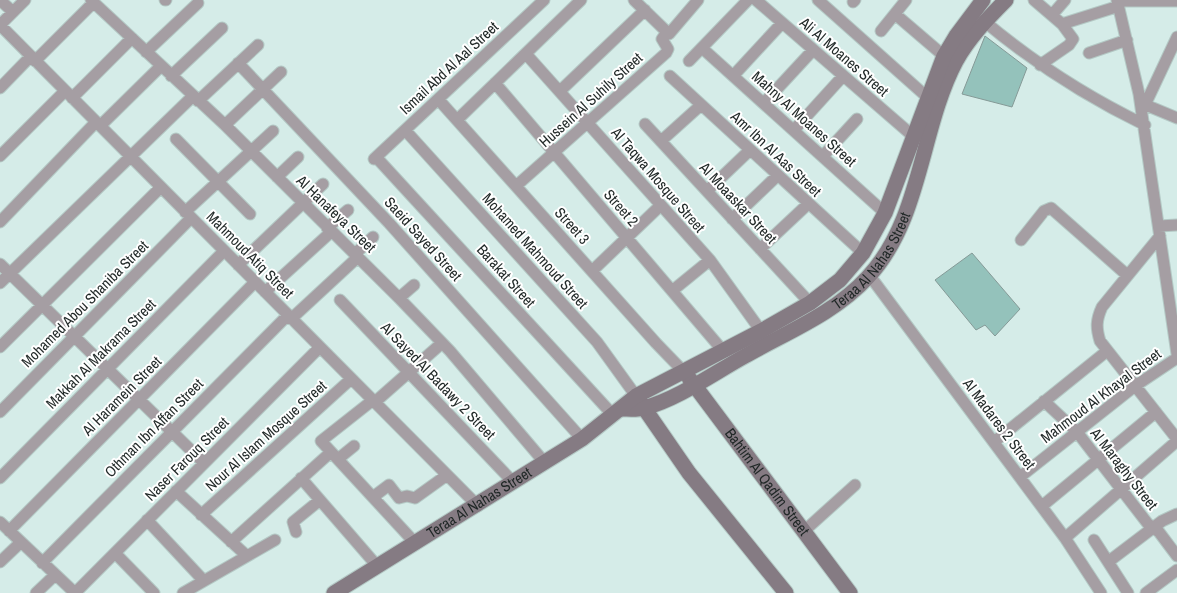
<svg xmlns="http://www.w3.org/2000/svg" width="1177" height="593" viewBox="0 0 1177 593" font-family="'Archivo Narrow',sans-serif">
  <rect width="100%" height="100%" fill="#d5ece8"/>
  <!-- building -->
  <path fill="#94c2bb" stroke="#859a97" d="M985,36L1027,68L1012,107L962,94Z
    M972,253L1020,309L995,336L985,325L976,330L935,280Z"/>
  <g fill="none" stroke-linecap="round" stroke-linejoin="round">
    <!-- street casing -->
    <g stroke="#b4c9c5" stroke-width="13">
      <path id="street" d="M0,0L13,12
        M91,0L225,125L399,298L450,351L545,463
        M165,0H166
        M634,0L669,34L698,0
        M756,0L913,136
        M818,0L927,97
        M1034,0L1062,24L1073,39L1069,45L1040,65
        M1117,0L1139,94L1177,354
        M1117,1H1177
        M853,2L855,0
        M895,14L944,56
        M1052,15L1065,0
        M984,21C1034,63 1087,97 1145,125
        M1062,24L1119,6
        M0,25L478,506
        M0,25L25,0
        M881,31L906,0
        M702,48L885,213
        M146,52L198,3
        M1089,53L1127,40
        M526,54L710,260L761,331
        M35,61L94,2
        M689,61L748,0
        M238,63L389,223L582,439
        M171,76L222,28
        M670,76L863,253
        M733,76L782,23
        M495,83L724,352
        M0,88L31,56
        M560,91L645,10
        M72,98L132,38
        M438,99L656,343L684,372
        M198,101L258,45
        M764,103L813,50
        M1141,103L1177,118
        M1145,105L1177,37
        M457,120L581,0
        M645,124L810,303
        M225,125L281,72
        M100,126L161,66
        M405,130L597,342L636,396
        M794,130L843,76
        M176,139L250,214
        M661,141L701,105
        M0,156L65,91
        M823,156L857,119
        M376,157L613,415
        M374,159L544,0
        M277,177L298,157
        M516,186L666,53L668,49L662,39L667,32
        M707,191L750,150
        M185,212L273,131
        M732,219L777,176
        M0,222L96,122
        M1159,226L1177,225
        M327,228L348,210
        M1160,236L1102,307C1096,320 1096,328 1100,341L1177,439
        M1021,240L1044,211L1051,208L1127,275
        M760,249L808,204
        M355,254L373,237
        M0,264L204,463
        M238,265L323,184
        M592,271L661,205
        M870,276L1065,538L1101,593
        M0,283L193,96
        M672,291L710,260
        M265,292L331,232
        M399,298L414,285
        M340,300L514,483
        M291,319L358,257
        M0,347L161,187
        M373,400L321,441L416,544
        M1044,401L1077,432L1148,524L1159,532L1177,556
        M375,402L442,343
        M0,412L191,218
        M994,442L1107,351
        M338,459L354,446
        M1020,477L1135,386L1177,358
        M0,478L224,251
        M301,478L378,567
        M176,491L247,556
        M373,497L389,485L399,498L407,496L415,498L447,475
        M1042,506L1156,412
        M201,515L351,379
        M147,520L204,581
        M0,522L75,593
        M9,531L255,282
        M296,532L293,522L320,500
        M803,532L855,485
        M1065,538L1177,441
        M1094,540L1128,593
        M231,542L331,452
        M115,553L154,593
        M0,562L20,543
        M1108,562L1162,521L1177,514
        M42,563L288,315
        M36,593L55,575
        M75,593L320,347
        M183,593L275,540
        M1146,593L1177,570"/>
    </g>
    <!-- secondary casing -->
    <g stroke="#b4c9c5" stroke-width="17">
      <g id="secondary">
        <path id="s1" d="M689,378L850,593"/>
        <path d="M640,402L689,473L786,593"/>
        <path id="s2" d="M621,409C629,409 637,410 644,408C678,399 714,373 745,356C787,332 834,314 868,277C922,219 920,129 956,61C969,38 987,19 1006,0"/>
        <path id="s3" d="M334,593L582,439L636,396L761,331L810,303L840,280L863,253L885,213L944,56L956,36L983,0"/>
      </g>
    </g>
    <!-- street -->
    <use href="#street" stroke="#a59ea3" stroke-width="11"/>
    <!-- secondary -->
    <use href="#secondary" stroke="#857b83" stroke-width="15"/>
  </g>
  <g text-anchor="middle" stroke-width="4" stroke-linejoin="round" paint-order="stroke">
    <!-- street labels -->
    <g font-size="15" fill="#1f2726" stroke="#fff">
      <text transform="translate(844 57) rotate(41)" y="5">Ali Al Moanes Street</text>
      <text transform="translate(449 68) rotate(-43)" y="5">Ismail Abd Al Aal Street</text>
      <text transform="translate(591 100) rotate(-42)" y="5">Hussein Al Suhily Street</text>
      <text transform="translate(804 119) rotate(42)" y="5">Mahny Al Moanes Street</text>
      <text transform="translate(776 154) rotate(43)" y="5">Amr Ibn Al Aas Street</text>
      <text transform="translate(658 180) rotate(49)" y="5">Al Taqwa Mosque Street</text>
      <text transform="translate(738 203) rotate(47)" y="5">Al Moaaskar Street</text>
      <text transform="translate(621 208) rotate(49)" y="5">Street 2</text>
      <text transform="translate(336 214) rotate(44)" y="5">Al Hanafeya Street</text>
      <text transform="translate(572 226) rotate(48)" y="5">Street 3</text>
      <text transform="translate(423 239) rotate(48)" y="5">Saeid Sayed Street</text>
      <text transform="translate(535 251) rotate(48)" y="5">Mohamed Mahmoud Street</text>
      <text transform="translate(250 255) rotate(45)" y="5">Mahmoud Atiq Street</text>
      <text dy="5" stroke="none"><textPath href="#s2" startOffset="299">Teraa Al Nahas Street</textPath></text>
      <text transform="translate(506 276) rotate(48)" y="5">Barakat Street</text>
      <text transform="translate(85 304) rotate(-45)" y="5">Mohamed Abou Shaniba Street</text>
      <text transform="translate(101 354) rotate(-45)" y="5">Makkah Al Makrama Street</text>
      <text transform="translate(438 381) rotate(46)" y="5">Al Sayed Al Badawy 2 Street</text>
      <text transform="translate(122 396) rotate(-45)" y="5">Al Haramein Street</text>
      <text transform="translate(1101 396) rotate(-37)" y="5">Mahmoud Al Khayal Street</text>
      <text transform="translate(999 424) rotate(53)" y="5">Al Madares 2 Street</text>
      <text transform="translate(154 428) rotate(-45)" y="5">Othman Ibn Affan Street</text>
      <text transform="translate(266 436) rotate(-42)" y="5">Nour Al Islam Mosque Street</text>
      <text transform="translate(187 459) rotate(-45)" y="5">Naser Farouq Street</text>
      <text transform="translate(1124 469) rotate(52)" y="5">Al Maraghy Street</text>
      <text dy="5" stroke="none"><textPath href="#s1" startOffset="130">Bahtim Al Qadim Street</textPath></text>
      <text dy="5" stroke="none"><textPath href="#s3" startOffset="171">Teraa Al Nahas Street</textPath></text>
    </g>
  </g>
</svg>
